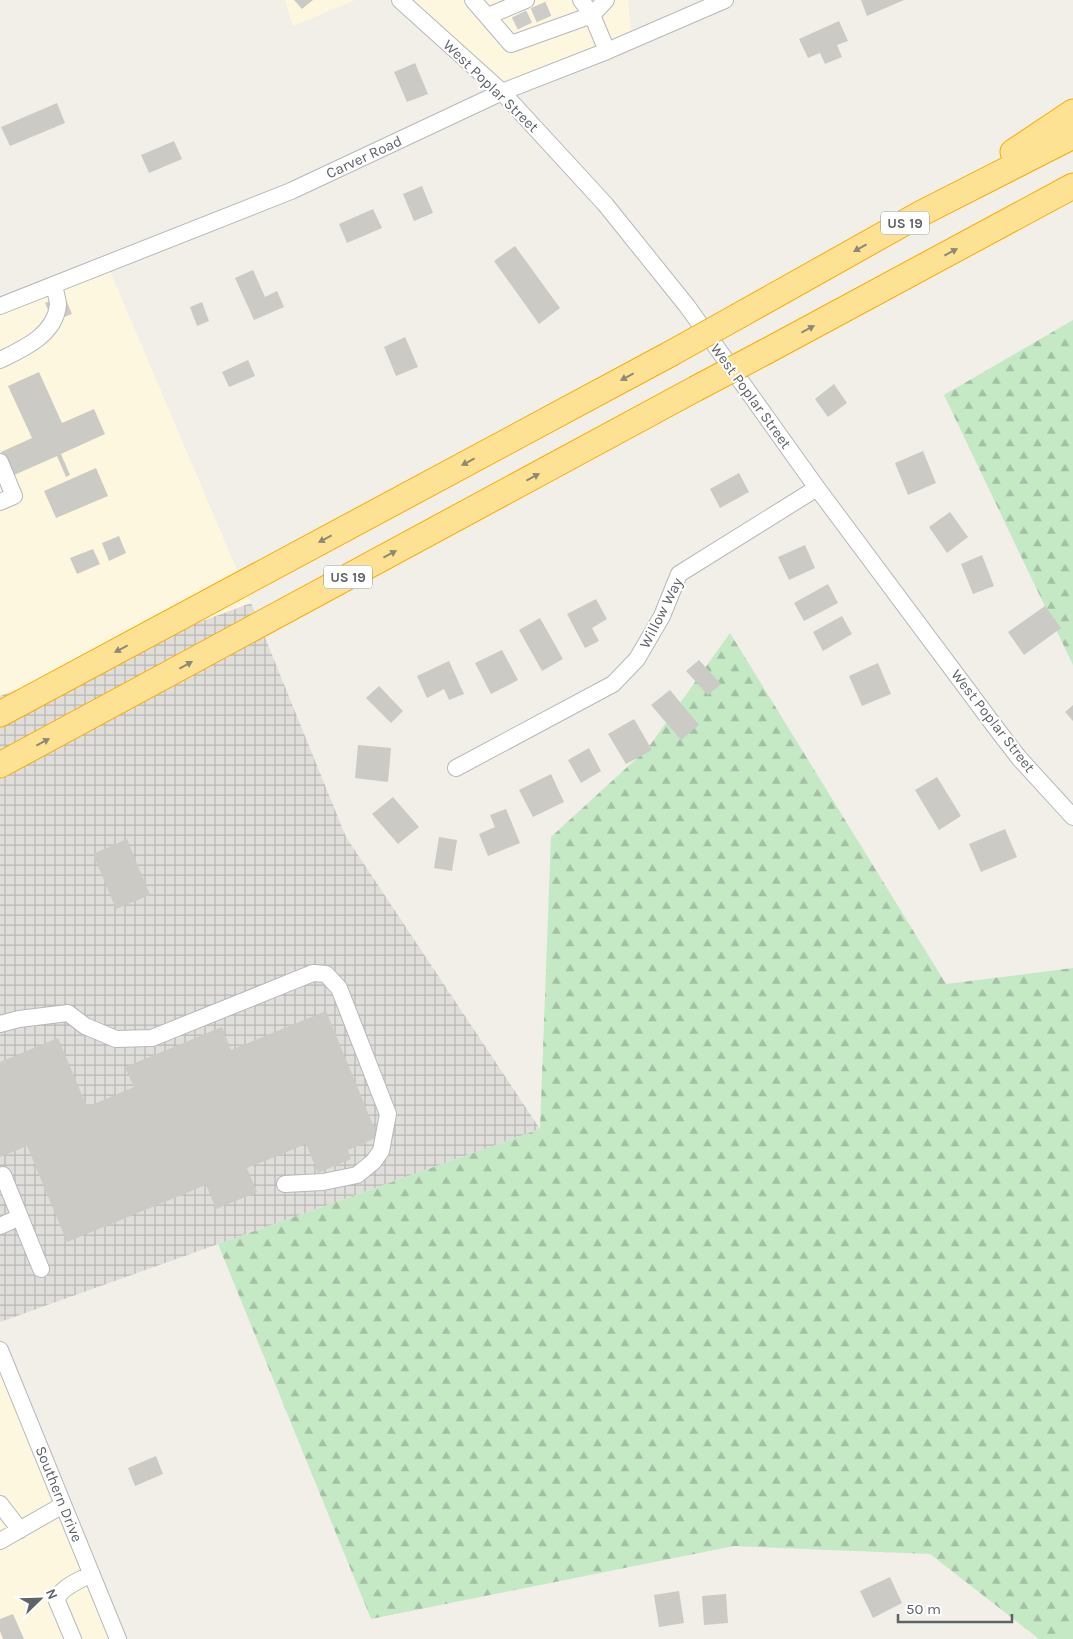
<svg xmlns="http://www.w3.org/2000/svg" width="1073" height="1639" viewBox="0 0 1073 1639" font-family="Karla,sans-serif">
  <defs>
    <pattern id="industrial-grid" width="8" height="8" patternUnits="userSpaceOnUse" patternTransform="scale(1.25)"><rect width="8" height="8" fill="#e0deda"/><path d="M0 4h8M4 0v8" fill="none" stroke="#b9b8b5"/></pattern>
    <pattern id="forest-firs" width="22" height="20" patternUnits="userSpaceOnUse" patternTransform="scale(1.25)"><rect width="22" height="20" fill="#c5e8c5"/><path d="M5 1l3.5 6h-7zM16 11l3.5 6h-7z" fill="#a3c0a4"/></pattern>
  </defs>
  <rect width="100%" height="100%" fill="#f1efe8"/>
  <!-- commercial -->
  <path fill="#fef7e0" d="M285,0H355L293,26Z
    M400,0H628L632,41L504,85Z
    M107,264L251,603L0,696V307Z
    M0,1356L119,1639H0Z"/>
  <!-- industrial -->
  <path fill="url(#industrial-grid)" d="M251,603L346,837L540,1129L0,1322V696Z"/>
  <!-- forest -->
  <path fill="url(#forest-firs)" d="M1073,320V665L944,395Z
    M730,633L946,984L1073,968V1639H1039L930,1554L734,1546L371,1619L218,1244L540,1129L551,837L648,748Z"/>
  <!-- building -->
  <path fill="#cccac5" d="M294,0H313L302,9Z
    M861,0H904L867,16Z
    M839,21L848,41L837,45L842,57L825,64L820,53L808,58L799,39Z
    M415,63L428,94L407,102L394,72Z
    M57,103L65,123L10,146L1,127Z
    M174,141L182,159L149,173L141,155Z
    M422,186L433,213L414,221L403,194Z
    M373,209L382,228L347,243L339,224Z
    M515,246L560,308L539,324L494,261Z
    M253,270L265,297L277,291L284,307L254,320L235,278Z
    M64,295L72,314L53,321L45,303Z
    M202,302L209,321L197,326L190,307Z
    M405,337L418,367L396,376L384,347Z
    M248,360L255,376L229,387L222,372Z
    M39,372L62,423L94,409L105,434L61,454L70,475L66,477L57,456L12,476L1,452L32,438L8,386Z
    M834,384L847,403L828,417L815,399Z
    M923,451L936,483L908,495L895,463Z
    M96,468L108,496L56,518L44,491Z
    M739,473L749,492L720,508L710,489Z
    M950,512L968,537L947,553L929,527Z
    M119,536L126,553L109,561L102,543Z
    M805,545L815,568L789,580L778,557Z
    M93,549L100,564L77,574L70,558Z
    M982,555L994,586L973,594L961,564Z
    M828,584L838,603L804,621L794,603Z
    M596,599L607,619L592,628L599,641L585,648L567,614Z
    M1045,606L1061,628L1024,655L1008,632Z
    M842,616L852,634L823,651L813,632Z
    M540,618L563,659L542,671L519,630Z
    M502,650L518,680L491,694L475,663Z
    M699,660L721,684L708,695L686,671Z
    M449,661L464,694L449,700L444,689L427,698L417,676Z
    M878,663L891,694L862,706L849,676Z
    M379,686L403,711L391,723L366,698Z
    M670,690L699,725L681,740L651,705Z
    M1073,705V721L1065,712Z
    M634,719L652,750L626,764L608,734Z
    M358,745L391,748L388,782L355,778Z
    M589,748L601,771L581,783L568,760Z
    M551,774L564,802L533,817L519,790Z
    M937,777L961,816L939,830L915,790Z
    M393,797L419,827L398,844L372,814Z
    M506,809L520,843L488,856L479,834L495,827L490,815Z
    M1005,829L1017,857L981,872L969,844Z
    M439,837L457,840L452,871L434,868Z
    M127,839L150,895L116,909L93,854Z
    M326,1011L378,1137L348,1150L351,1159L318,1173L306,1144L247,1168L257,1192L216,1209L206,1185L67,1242L27,1146L0,1157V1062L58,1038L87,1107L134,1087L125,1067L222,1027L231,1050Z
    M156,1456L163,1474L135,1486L128,1468Z
    M890,1577L902,1603L873,1618L860,1591Z
    M679,1591L684,1623L659,1627L654,1595Z
    M726,1594L728,1623L704,1625L702,1596Z
    M13,1614L24,1639H3L0,1631V1619Z"/>
  <g fill="none" stroke-linecap="round" stroke-linejoin="round">
    <!-- minor-tunnel -->
    <path stroke="#ccccc8" stroke-width="16" stroke-dasharray="16 8" stroke-linecap="butt" d="M538,5L544,19
      M519,14L525,26"/>
    <!-- minor casing -->
    <g stroke="#b5b8bc" stroke-width="18">
      <path id="minor" d="M400,0L502,92L605,204L687,306L817,488L996,728L1019,758L1073,817
        M473,0L511,44L592,15L606,0
        M581,0L592,15L607,51
        M488,16L526,0
        M0,306L291,191L502,92L607,51L725,0
        M0,360C23,349 55,335 58,305C58,299 55,291 54,286
        M0,462L14,496L0,502
        M456,768L613,684L637,659L662,616L679,574L817,488
        M0,1024L19,1019L68,1013L85,1026L116,1039L152,1038L313,973L326,974L339,988L388,1114L381,1151L373,1162L357,1175L323,1182L285,1184
        M3,1175L20,1217
        M0,1226L20,1217L41,1269
        M0,1350L118,1639
        M0,1504L20,1530
        M0,1541L63,1505
        M73,1639L57,1601C58,1588 81,1580 91,1574"/>
    </g>
    <!-- highway casing -->
    <g stroke="#f9ab00" stroke-width="27">
      <path id="highway" d="M1013,152L1073,112
        M740,315L920,214L1073,136
        M765,352L1073,186
        M0,714L670,354
        M0,765L695,389"/>
    </g>
    <!-- minor -->
    <use href="#minor" stroke="#fff" stroke-width="16"/>
    <!-- highway -->
    <use href="#highway" stroke="#fde293" stroke-width="25"/>
    <!-- highway-bridge casing -->
    <g stroke="#f9ab00" stroke-width="27" stroke-linecap="butt">
      <path id="highway-bridge" d="M670,354L740,315
        M695,389L765,352"/>
    </g>
    <!-- highway-bridge -->
    <use href="#highway-bridge" stroke="#fde293" stroke-width="25"/>
  </g>
  <!-- one-way arrows -->
  <defs><path id="oneway-solid" d="M-6-.8H1V-3.2L6.5 0L1 3.2V.8H-6Z" transform="scale(1.25)"/></defs>
  <g fill="#8e8975">
    <use href="#oneway-solid" transform="translate(860 248) rotate(151)"/>
    <use href="#oneway-solid" transform="translate(951 252) rotate(-28)"/>
    <use href="#oneway-solid" transform="translate(808 329) rotate(-28)"/>
    <use href="#oneway-solid" transform="translate(627 377) rotate(152)"/>
    <use href="#oneway-solid" transform="translate(468 462) rotate(152)"/>
    <use href="#oneway-solid" transform="translate(533 477) rotate(-28)"/>
    <use href="#oneway-solid" transform="translate(325 539) rotate(152)"/>
    <use href="#oneway-solid" transform="translate(390 554) rotate(-28)"/>
    <use href="#oneway-solid" transform="translate(121 649) rotate(152)"/>
    <use href="#oneway-solid" transform="translate(186 665) rotate(-29)"/>
    <use href="#oneway-solid" transform="translate(43 742) rotate(-28)"/>
  </g>
  <g text-anchor="middle" stroke-width="4" stroke-linejoin="round" paint-order="stroke">
    <!-- shield labels -->
    <g fill="#fff" stroke="#8f9295" stroke-width="1">
      <rect x="881" y="211.5" width="48" height="23" rx="4"/>
      <rect x="324" y="565.5" width="48" height="23" rx="4"/>
    </g>
    <g font-size="14" font-weight="bold" fill="#5f6368">
      <text x="905" y="228">US 19</text>
      <text x="348" y="582">US 19</text>
    </g>
    <!-- street labels -->
    <g font-size="15" fill="#5f6368" stroke="#fff">
      <text transform="translate(491 86) rotate(44)" y="5">West Poplar Street</text>
      <text transform="translate(364 157) rotate(-25)" y="5">Carver Road</text>
      <text transform="translate(751 396) rotate(54)" y="5">West Poplar Street</text>
      <text transform="translate(661 613) rotate(-63)" y="5">Willow Way</text>
      <text transform="translate(993 721) rotate(52)" y="5">West Poplar Street</text>
      <text transform="translate(59 1494) rotate(68)" y="5">Southern Drive</text>
    </g>
  </g>
  <!-- north arrow -->
  <g transform="translate(40 1599) rotate(67)" stroke="#ffffff" stroke-width="4" paint-order="stroke">
  <path d="M0-4L9 19L0 12L-9 19Z" fill="#5f6368"/>
  <text y="-8" font-size="14" font-weight="bold" text-anchor="middle" fill="#5f6368">N</text>
  </g>
  <!-- scale -->
  <path d="M898 1614v8h114v-8" fill="none" stroke="#5f6368" stroke-width="2.5"/>
  <text x="906" y="1614" font-size="15" fill="#5f6368" stroke="#ffffff" stroke-width="4" paint-order="stroke">50 m</text>
</svg>
